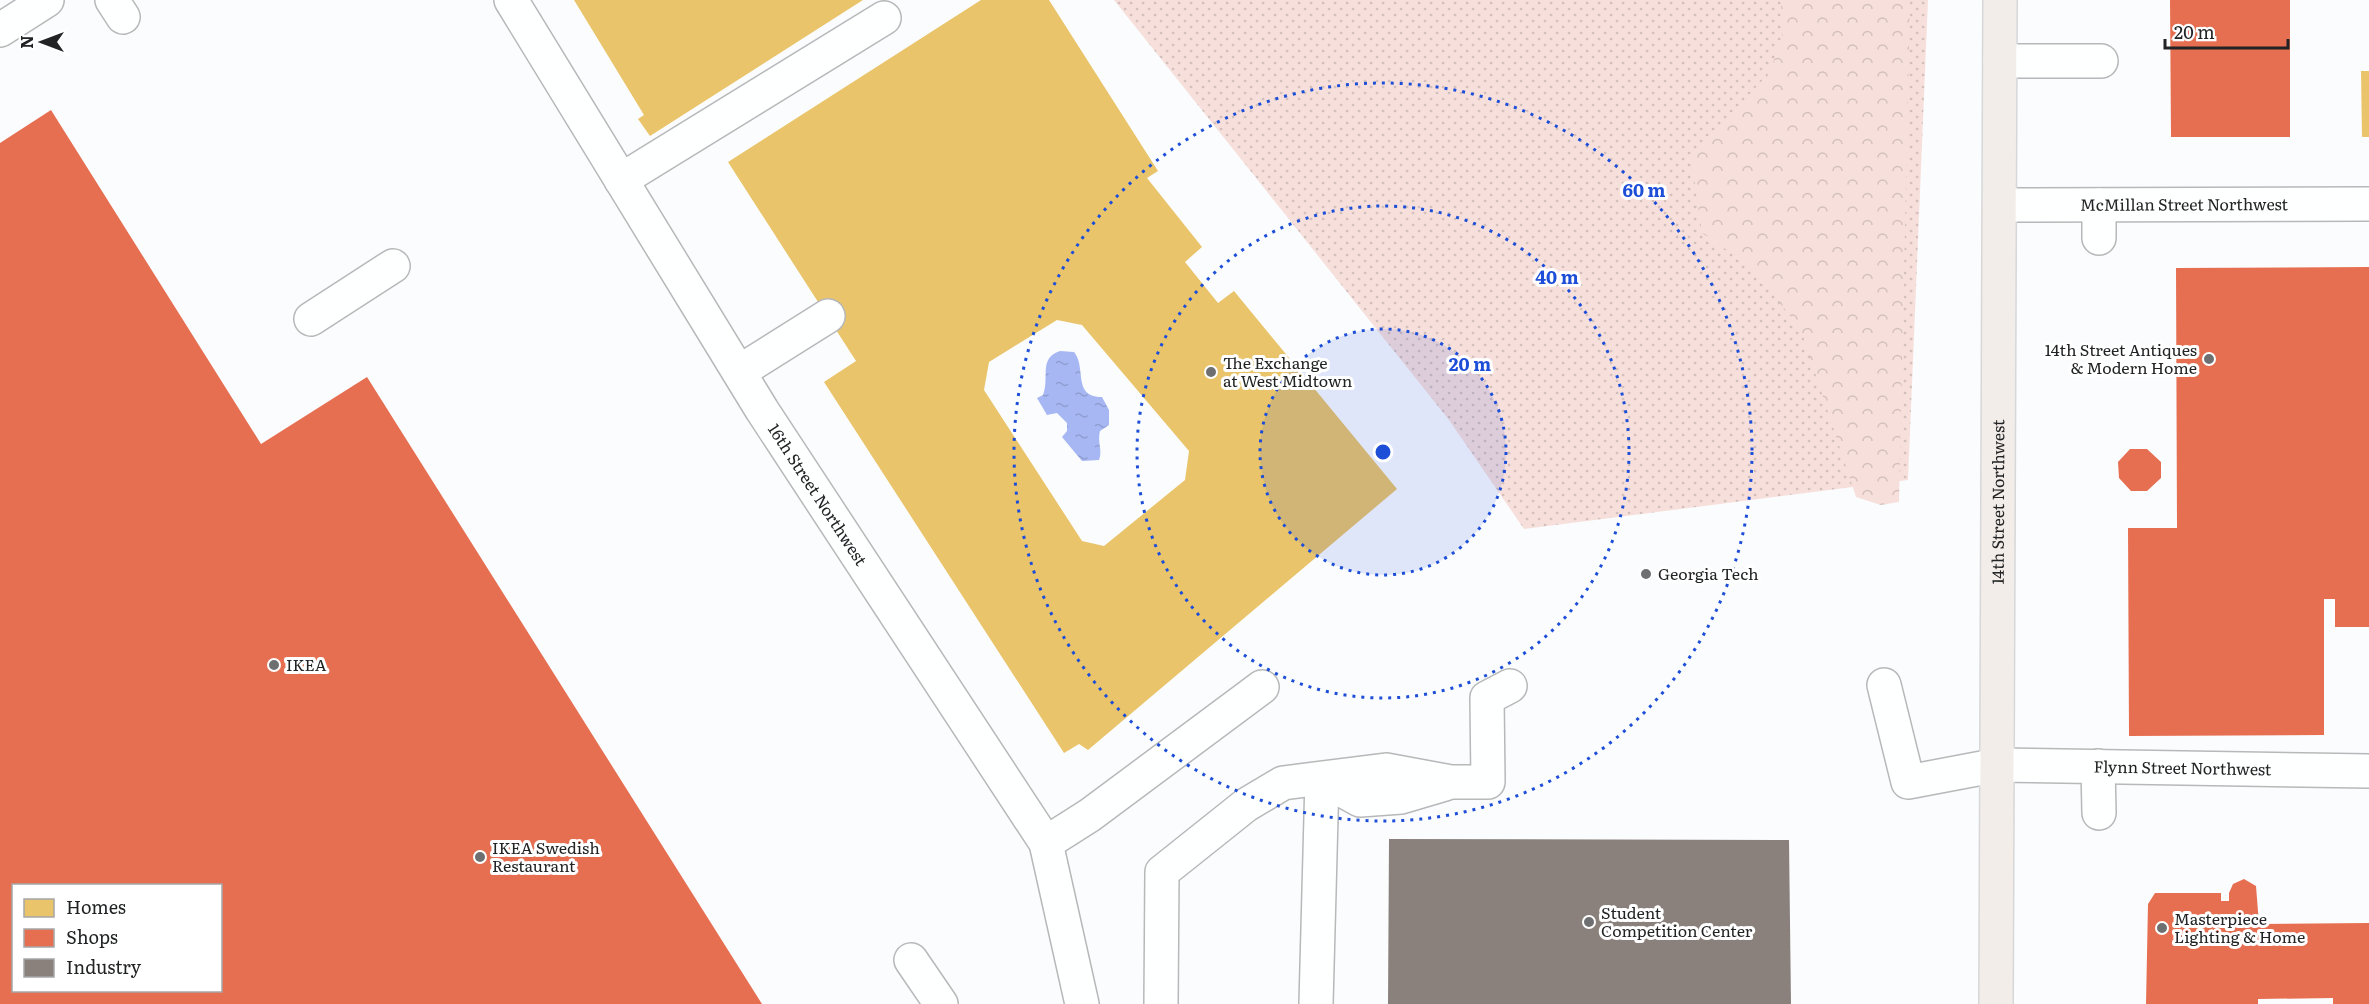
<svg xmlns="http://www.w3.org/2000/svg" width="2369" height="1004" viewBox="0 0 2369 1004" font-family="Literata,serif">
  <defs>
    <pattern id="grass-dots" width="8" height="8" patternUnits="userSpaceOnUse" patternTransform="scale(1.5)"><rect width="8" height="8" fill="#f7e0db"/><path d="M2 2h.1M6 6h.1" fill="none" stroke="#d3c0bc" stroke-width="1.8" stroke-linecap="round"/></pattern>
    <pattern id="forest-crowns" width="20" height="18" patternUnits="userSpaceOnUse" patternTransform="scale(1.5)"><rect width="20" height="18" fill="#f7e0db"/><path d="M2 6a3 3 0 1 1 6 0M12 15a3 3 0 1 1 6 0" fill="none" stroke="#d3c0bc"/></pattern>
    <pattern id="water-ripples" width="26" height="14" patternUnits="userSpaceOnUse" patternTransform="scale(1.5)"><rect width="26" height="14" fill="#a6b7f3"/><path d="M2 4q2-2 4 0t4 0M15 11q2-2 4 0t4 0" fill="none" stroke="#8f9dd0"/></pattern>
  </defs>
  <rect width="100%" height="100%" fill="#fbfcfe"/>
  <!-- grass -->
  <path fill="url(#grass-dots)" d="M1114,0H1928L1908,480L1524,529L1449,420Z"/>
  <!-- forest -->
  <path fill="url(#forest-crowns)" d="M1781,0H1910L1899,502L1881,505L1856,497L1800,327L1746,263L1702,233L1691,157L1770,72L1782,36Z"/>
  <!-- water -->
  <path fill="url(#water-ripples)" d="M1060,351L1074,352C1087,368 1072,397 1102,397L1109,410V425L1100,431C1097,442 1103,451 1099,460L1082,461L1062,437L1067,431V423L1057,413L1047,415L1037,398L1043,395C1050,378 1038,358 1060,351Z"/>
  <!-- homes -->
  <path fill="#e9c46a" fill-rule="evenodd" d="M574,0H863L650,136L638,119L644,115Z
    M981,0H1049L1158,171L1147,178L1202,247L1185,262L1218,303L1234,291L1397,489L1088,750L1079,744L1064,753L824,382L856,361L728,162ZM1057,320L1082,325L1189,451L1185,480L1104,546L1082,541L984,390L989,362Z
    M2361,71H2369V137H2362Z"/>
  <!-- shops -->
  <path fill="#e76f51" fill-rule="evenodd" d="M2170,0H2290V137H2171Z
    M51,110L261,444L367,377L762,1004H0V143ZM14,886H220V990H14Z
    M2369,267V627H2335V599H2324V735L2129,736L2128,528H2177L2176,268Z
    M2130,449H2147L2161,462V478L2147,491H2131L2119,478L2118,462Z
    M2244,879L2256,886L2259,924L2369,923V1004H2333V998L2258,999V1004H2146L2148,904L2155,893H2221V901H2229V893L2233,884Z"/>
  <!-- industry -->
  <path fill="#8a817c" d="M1389,839L1789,840L1791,1004H1388Z"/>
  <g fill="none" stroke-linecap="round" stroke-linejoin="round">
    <!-- minor casing -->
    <g stroke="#b7b8b9" stroke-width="36">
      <g id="minor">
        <path d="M112,0L123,17"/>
        <path id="s1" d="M511,0L762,410L1046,843L1082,1004"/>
        <path d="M0,30L47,0"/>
        <path d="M2000,61H2101"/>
        <path d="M621,180L884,18"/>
        <path id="s2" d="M2000,205L2369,204"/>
        <path d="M2099,205V238"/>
        <path d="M311,319L393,266"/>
        <path d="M739,372L828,316"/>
        <path id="s3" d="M1884,685L1908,782L1998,765L2369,771"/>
        <path d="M2098,766L2099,813"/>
        <path d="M1322,779L1360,800L1401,797L1445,784"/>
        <path d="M1046,843L1090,815L1262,687"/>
        <path d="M911,960L941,1004"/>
        <path d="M1161,1004L1162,872L1246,805L1283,783L1386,770L1451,782H1488L1487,698L1510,686"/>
        <path d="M1316,1004L1322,779"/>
      </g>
    </g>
    <!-- major casing -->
    <g stroke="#d6d7d8" stroke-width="36">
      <g id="major">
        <path id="s4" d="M1996,1004L2000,0"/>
      </g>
    </g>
    <!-- minor -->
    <use href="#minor" stroke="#feffff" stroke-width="33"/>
    <!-- major -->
    <use href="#major" stroke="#f3edea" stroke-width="33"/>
  </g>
  <!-- distance rings -->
  <circle cx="1383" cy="452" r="123" fill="#1d4ed8" fill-opacity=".12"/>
  <g fill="none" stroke="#1d4ed8" stroke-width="3" stroke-dasharray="3 6">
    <circle cx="1383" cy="452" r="123"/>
    <circle cx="1383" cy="452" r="246"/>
    <circle cx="1383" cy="452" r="369"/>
  </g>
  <!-- markers -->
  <g fill="#6e6f70" stroke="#fff" stroke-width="2">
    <circle cx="2209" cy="359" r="6"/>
    <circle cx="1211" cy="372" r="6"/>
    <circle cx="1646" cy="574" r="6"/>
    <circle cx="274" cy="665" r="6"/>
    <circle cx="480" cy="857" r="6"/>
    <circle cx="1589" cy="922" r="6"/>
    <circle cx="2162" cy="928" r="6"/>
  </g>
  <g text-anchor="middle" stroke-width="6" stroke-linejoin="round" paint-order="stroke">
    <!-- street labels -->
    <g font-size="16" fill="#222324" stroke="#fff">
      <text dy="6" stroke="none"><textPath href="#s2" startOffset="184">McMillan Street Northwest</textPath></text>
      <text dy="6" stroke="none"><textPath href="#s1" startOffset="582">16th Street Northwest</textPath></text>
      <text dy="6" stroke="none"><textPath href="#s4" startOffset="502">14th Street Northwest</textPath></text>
      <text dy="6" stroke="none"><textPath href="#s3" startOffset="376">Flynn Street Northwest</textPath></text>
    </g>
    <!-- poi labels -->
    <g font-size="16" fill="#222324" stroke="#fff" text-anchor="start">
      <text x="2197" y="356" text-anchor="end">14th Street Antiques<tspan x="2197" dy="18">&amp; Modern Home</tspan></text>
      <text x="1223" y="369">The Exchange<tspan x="1223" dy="18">at West Midtown</tspan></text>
      <text x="1658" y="580">Georgia Tech</text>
      <text x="286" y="671">IKEA</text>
      <text x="492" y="854">IKEA Swedish<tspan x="492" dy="18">Restaurant</tspan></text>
      <text x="1601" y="919">Student<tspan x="1601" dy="18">Competition Center</tspan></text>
      <text x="2174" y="925">Masterpiece<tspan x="2174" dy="18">Lighting &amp; Home</tspan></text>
    </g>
  </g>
  <circle cx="1383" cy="452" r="9" fill="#1d4ed8" stroke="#fff" stroke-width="3"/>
  <g font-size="18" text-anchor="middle" font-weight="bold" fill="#1d4ed8" stroke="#fff" stroke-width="6" stroke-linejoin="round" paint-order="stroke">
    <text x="1644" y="197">60 m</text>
    <text x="1557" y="284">40 m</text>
    <text x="1470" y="371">20 m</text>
  </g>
  <!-- legend -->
  <rect x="12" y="884" width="210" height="108" fill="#ffffff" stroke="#a7a7a7" stroke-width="1.5"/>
  <rect x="24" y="899" width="30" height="18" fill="#e9c46a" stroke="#a7a7a7" stroke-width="1.5"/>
  <text x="66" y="914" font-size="18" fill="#222324">Homes</text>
  <rect x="24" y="929" width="30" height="18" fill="#e76f51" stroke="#a7a7a7" stroke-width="1.5"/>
  <text x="66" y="944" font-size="18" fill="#222324">Shops</text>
  <rect x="24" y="959" width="30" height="18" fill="#8a817c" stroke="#a7a7a7" stroke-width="1.5"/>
  <text x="66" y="974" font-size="18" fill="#222324">Industry</text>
  <!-- north arrow -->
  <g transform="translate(42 42) rotate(270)" stroke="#ffffff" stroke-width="4.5" paint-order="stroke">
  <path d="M0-4.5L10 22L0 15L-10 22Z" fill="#222324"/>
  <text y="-9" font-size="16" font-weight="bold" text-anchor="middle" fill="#222324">N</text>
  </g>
  <!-- scale -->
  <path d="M2165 39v9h123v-9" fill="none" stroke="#222324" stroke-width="3"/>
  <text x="2174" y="39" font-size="18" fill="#222324" stroke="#ffffff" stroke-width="4.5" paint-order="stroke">20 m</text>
</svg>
